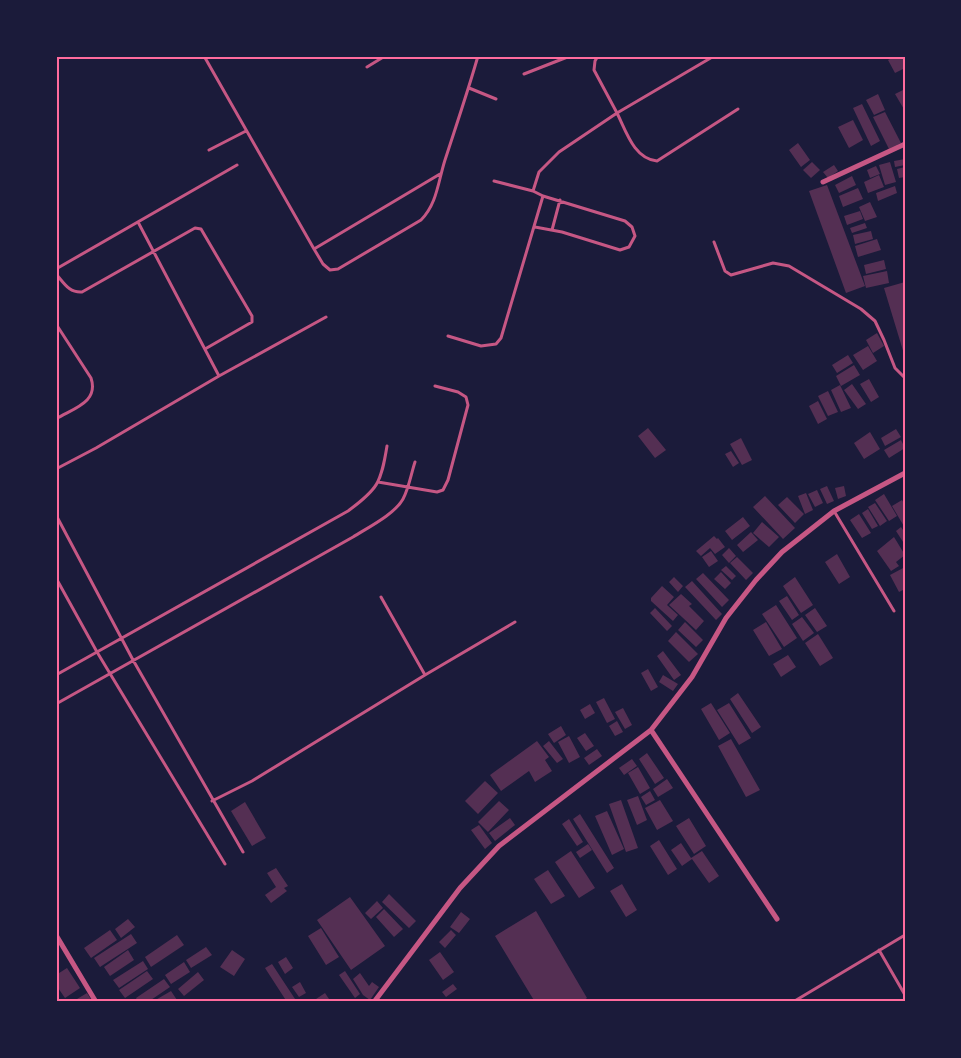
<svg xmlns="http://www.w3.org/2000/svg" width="961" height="1058" viewBox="0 0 961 1058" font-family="'IBM Plex Serif',serif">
  <rect width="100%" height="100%" fill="#1b1b3a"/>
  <!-- building -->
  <path fill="#542f53" d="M896,56H905V68L895,73L888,60Z
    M905,89V111L895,94Z
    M878,94L885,110L874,115L866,100Z
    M862,104L880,141L871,146L853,108Z
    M885,112L901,143L889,149L873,117Z
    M853,120L863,140L849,148L838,127Z
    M798,143L810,160L801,167L789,150Z
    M905,159V165L895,167L894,161Z
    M812,162L820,170L811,178L803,170Z
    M890,162L896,182L885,185L879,165Z
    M834,165L838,171L828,178L823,172Z
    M876,166L880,174L870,178L867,170Z
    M905,167V177L899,178L897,169Z
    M879,175L884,187L868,193L864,182Z
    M852,176L856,185L839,193L835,185Z
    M827,185L865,286L846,293L809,191Z
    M895,186L897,193L878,201L876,193Z
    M858,188L863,199L843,207L839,196Z
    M870,202L877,217L865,221L859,207Z
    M860,211L863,219L847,225L844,216Z
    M865,223L867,228L852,233L850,228Z
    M871,231L873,239L855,244L853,235Z
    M877,239L881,250L858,257L855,246Z
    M884,260L886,269L866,274L864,265Z
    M887,271L889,283L866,288L863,276Z
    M905,282V354H904L884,288Z
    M877,333L884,346L873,353L866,340Z
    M868,346L877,361L863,370L853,355Z
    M848,355L853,363L837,373L832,365Z
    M854,365L860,375L841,386L836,376Z
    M869,379L879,397L871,402L860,384Z
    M852,384L866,404L858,409L844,390Z
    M840,385L851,408L841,412L831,390Z
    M828,391L838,412L828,416L818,396Z
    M818,401L827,419L818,424L809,406Z
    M648,428L666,450L655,458L638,436Z
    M896,429L901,437L885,446L881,438Z
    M870,432L880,449L864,459L854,443Z
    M741,438L752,460L742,465L730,444Z
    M901,440L905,448L889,458L884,450Z
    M731,451L739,463L733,467L725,454Z
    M827,486L834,501L827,504L820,489Z
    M844,486L846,496L838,499L835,488Z
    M817,490L823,503L815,507L808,494Z
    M806,493L813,510L805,514L798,496Z
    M884,494L897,516L889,521L875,500Z
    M765,496L795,528L783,539L753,507Z
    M787,497L804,514L795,523L778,505Z
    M902,500L905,505V528L892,506Z
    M875,503L887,521L880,526L868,507Z
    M868,509L878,526L872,529L862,513Z
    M859,514L871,533L862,538L850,520Z
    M743,517L750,526L732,540L725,531Z
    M762,522L779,537L769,547L753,533Z
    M901,527L905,533V545L896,531Z
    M751,532L758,540L743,552L737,545Z
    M714,536L717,539L718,538L725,547L715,554L710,548L701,556L696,551Z
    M894,537L905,555L896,562L899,566L891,571L877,551Z
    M729,548L736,556L729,563L722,555Z
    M711,551L718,561L709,567L702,557Z
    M837,554L850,577L839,584L825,562Z
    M737,557L753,573L746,580L730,563Z
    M726,566L736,576L732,580L721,570Z
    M905,567V589L899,592L890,575Z
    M721,572L731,583L725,589L714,579Z
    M703,573L729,600L722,607L696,579Z
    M674,577L683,586L678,592L669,582Z
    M795,577L813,605L801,613L783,586Z
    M692,581L722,614L716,620L685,587Z
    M662,586L674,597L667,605L678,615L673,621L651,601V598Z
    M681,594L692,604L689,606L704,621L696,630L669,605Z
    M787,596L799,615L792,620L779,601Z
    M776,605L797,638L784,647L762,614Z
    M655,608L672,626L667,631L650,613Z
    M815,608L827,626L817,632L805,615Z
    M802,617L814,633L803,641L792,624Z
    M685,622L703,640L696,647L678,630Z
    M766,622L782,649L769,656L753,630Z
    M676,632L698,654L689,662L668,641Z
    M818,634L833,658L820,666L805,643Z
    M663,651L681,675L674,680L657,656Z
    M788,655L796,667L781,677L773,664Z
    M648,669L658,687L651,691L641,673Z
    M663,675L678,684L673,691L659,682Z
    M738,693L761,727L752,733L730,699Z
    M604,698L615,719L607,723L596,702Z
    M711,703L730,733L719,740L701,709Z
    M729,703L751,738L739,745L717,710Z
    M590,704L595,713L585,719L580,710Z
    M623,708L632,725L625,729L615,712Z
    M617,721L623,732L615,736L609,726Z
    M561,726L566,735L554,743L548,734Z
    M585,733L594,746L586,751L577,738Z
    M569,736L580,757L569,763L558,742Z
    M731,739L760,790L746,797L718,746Z
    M537,741L549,757L545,760L552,771L535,782L529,771L501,791L490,775Z
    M549,741L563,759L557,763L543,746Z
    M597,749L602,756L589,765L584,758Z
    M647,753L664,778L655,784L639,759Z
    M632,759L637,766L624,775L619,768Z
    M638,767L650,788L640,794L628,773Z
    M667,779L673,788L658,797L653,789Z
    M485,781L498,793L478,814L465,801Z
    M650,791L655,800L646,805L641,797Z
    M638,796L647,820L637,825L627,800Z
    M621,800L638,848L626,852L609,804Z
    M660,800L673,821L657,830L645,808Z
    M499,801L509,810L488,832L478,822Z
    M245,802L266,838L252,846L231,811Z
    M607,811L624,849L612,855L595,816Z
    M580,814L614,868L607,873L573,819Z
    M510,818L515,825L495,841L489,833Z
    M689,818L706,846L694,854L676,826Z
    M569,819L583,842L577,846L562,824Z
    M479,825L492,843L485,849L471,830Z
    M659,840L677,869L668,875L650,846Z
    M681,843L691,858L702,851L719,876L709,883L692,859L682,866L671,850Z
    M588,844L592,850L580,858L576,852Z
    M571,851L595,888L579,898L555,862Z
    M276,868L288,886L284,888L287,891L271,903L265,895L276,887L267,873Z
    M548,870L565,896L551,904L534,879Z
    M622,884L637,910L626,917L610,891Z
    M389,894L416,921L409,928L382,902Z
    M350,897L385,946L351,970L317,920Z
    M377,901L383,908L371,919L365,913Z
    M384,909L403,929L394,937L376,917Z
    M536,911L587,998L582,1002H535L495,936Z
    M461,912L470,919L459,933L450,927Z
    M128,919L135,927L121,938L115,929Z
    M321,928L339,957L326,965L308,936Z
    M110,930L117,940L91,958L84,948Z
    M451,930L456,935L445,948L439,942Z
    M131,934L137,943L100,967L94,958Z
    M177,935L184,945L151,967L145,957Z
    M206,947L212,955L191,968L186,960Z
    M128,950L134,960L110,976L104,967Z
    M232,950L245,959L234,976L220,967Z
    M440,952L454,972L443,980L429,960Z
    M286,957L293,968L285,974L278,962Z
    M143,961L148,969L119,988L113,980Z
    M184,962L190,972L171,984L165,975Z
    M272,964L297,1002H287L265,968Z
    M67,968L80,988L65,998L56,985V975Z
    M147,971L153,979L125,998L119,990Z
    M345,971L360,994L355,998L339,975Z
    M198,972L204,980L184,996L178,989Z
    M360,973L369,986L372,982L379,987L370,1000L363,995L353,979Z
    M164,979L170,987L148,1002H138L136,998Z
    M300,982L306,993L299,997L292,987Z
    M453,984L457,989L446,997L442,992Z
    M171,991L177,1000L174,1002H152Z
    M87,993L92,1001L90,1002H72Z
    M325,993L331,1002H317L316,999Z"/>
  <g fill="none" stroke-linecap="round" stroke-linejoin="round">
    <!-- service -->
    <path stroke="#c65784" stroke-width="3" d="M204,56L314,249L323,264L330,270L338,269L421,220C437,204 438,182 445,160C456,126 468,91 478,56
      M714,56L617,113C626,131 634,159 657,161L738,109
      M367,67L385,56
      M524,74L570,56
      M469,88L496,99
      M209,150L246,131
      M494,181L533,191L539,172L559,152L617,113L594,70L595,61L598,56
      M533,191L543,196
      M138,222L219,376
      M552,230L560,200
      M714,242L725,271L731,275L773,263L789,266L861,309L875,321L884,340L895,368L905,378
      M314,249L440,174
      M56,269L237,165
      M56,274C64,283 69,293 82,292L195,228L201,229L252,316V322L205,349
      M56,324L91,378C99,402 74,408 56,419
      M448,336L481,346L496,344L501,338L543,196L625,221L632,227L635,236L629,247L620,250L562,232L535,227
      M56,469L96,448L219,376L326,317
      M378,482L437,492L443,490L448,480L468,405L466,397L458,392L435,386
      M834,511L894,611
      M56,515L133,660L243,852
      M56,578L97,652L225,864
      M56,675L348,511C378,489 381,483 387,446
      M425,675L515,622
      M56,704L353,537C367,528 395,514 403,499C409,488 411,474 415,462
      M212,801L252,781L425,675L381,597
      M879,950L905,995
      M793,1002L905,935"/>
    <!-- minor -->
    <path stroke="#c65784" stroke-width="5" d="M823,182L905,144
      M651,730L777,919
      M56,935L96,1002
      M374,1002L460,888L499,846L651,730L692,677L726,618L756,580L782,552L834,511L905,473"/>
  </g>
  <!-- border -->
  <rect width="961" height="1058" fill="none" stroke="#1b1b3a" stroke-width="115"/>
  <rect x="58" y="58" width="846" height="942" fill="none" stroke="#ff6b9d" stroke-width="2"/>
</svg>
